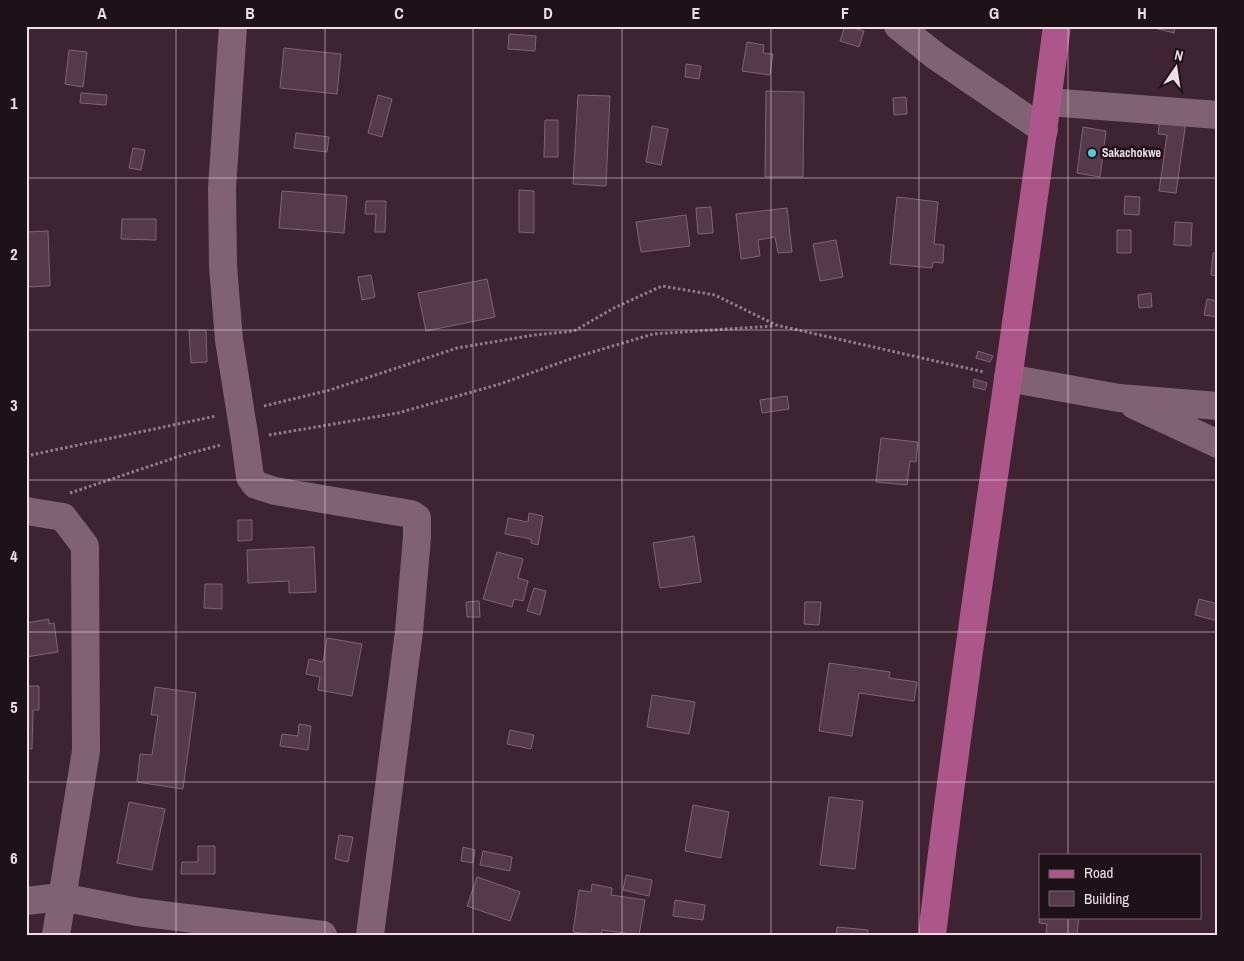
<svg xmlns="http://www.w3.org/2000/svg" width="1244" height="961" viewBox="0 0 1244 961" font-family="'Archivo Narrow',sans-serif">
  <rect width="100%" height="100%" fill="#3e2432"/>
  <!-- building -->
  <path fill="#563a49" stroke="#816373" d="M845,26L864,31L859,47L840,41Z
    M1147,26H1175L1174,33Z
    M509,34L536,36L535,51L508,49Z
    M747,42L764,45L763,53L773,54L770,75L742,71Z
    M284,48L341,54L337,94L280,88Z
    M69,50L87,52L83,87L65,84Z
    M686,64L701,66L699,79L685,77Z
    M766,91L804,92L803,177H765Z
    M81,93L107,95L106,105L80,103Z
    M378,95L392,99L382,137L368,133Z
    M578,95L610,96L606,186L573,184Z
    M906,97L907,114L894,115L893,98Z
    M1160,117L1186,121L1176,193L1159,191L1167,135L1158,134Z
    M545,120H558V157H544Z
    M652,126L668,129L661,165L646,162Z
    M1083,127L1106,131L1100,177L1077,173Z
    M296,133L329,137L327,152L294,148Z
    M133,148L145,150L141,170L129,168Z
    M519,190L534,191V233L519,232Z
    M282,191L347,196L344,233L279,228Z
    M1125,196L1140,197L1139,215L1124,214Z
    M897,197L938,202L934,244L944,245L943,263L933,262L932,268L890,264Z
    M366,201H386L385,232H375L376,214H365Z
    M711,207L713,233L698,234L696,208Z
    M787,208L792,252L778,253L775,237L758,240L760,256L741,259L736,214Z
    M686,215L690,246L641,252L636,222Z
    M122,219H156V240L121,239Z
    M1175,222L1192,223L1191,246L1174,245Z
    M1117,230H1131V253H1117Z
    M48,231L50,286L26,287V232Z
    M836,240L843,277L820,281L813,244Z
    M1213,253H1218V276L1211,275Z
    M371,275L375,297L362,300L358,277Z
    M487,279L495,317L426,331L418,293Z
    M1151,293L1152,307L1139,308L1138,295Z
    M1207,299L1218,301V317L1204,315Z
    M189,330H206L207,362L191,363Z
    M978,351L993,356L990,362L976,358Z
    M974,379L987,383L985,390L973,387Z
    M787,396L789,409L762,413L760,400Z
    M881,438L918,442L916,462L910,461L907,485L876,482Z
    M529,513L543,516L538,545L531,543V539L505,534L508,518L528,522Z
    M238,520H252V540L238,541Z
    M694,536L701,582L660,588L653,543Z
    M314,547L316,592L289,593V581L248,583L247,550Z
    M497,552L523,559L518,578L528,581L523,601L514,599L512,607L483,599Z
    M205,584H222V609L204,608Z
    M534,588L546,591L540,615L527,611Z
    M1199,599L1218,604V621L1195,615Z
    M479,601L480,617H467L466,602Z
    M805,602H821L819,625L804,624Z
    M49,619V624L54,623L58,652L26,657V623Z
    M327,638L362,644L352,696L318,690L320,677L306,674L309,659L323,662Z
    M829,663L890,672L889,678L917,682L914,701L859,693L852,736L819,731Z
    M26,686H39V710H33L32,749L26,748Z
    M155,687L196,693L183,789L137,782L140,754L152,755L158,715H151Z
    M652,695L695,702L689,734L647,727Z
    M299,724L311,726L308,750L280,746L282,734L298,736Z
    M510,730L534,735L531,749L507,744Z
    M829,797L863,801L855,869L820,865Z
    M129,802L165,809L152,870L117,863Z
    M693,805L729,812L721,858L685,851Z
    M339,835L353,837L348,862L335,859Z
    M198,846H215V874H181L182,862H198Z
    M463,847L475,850L473,863L461,861Z
    M483,851L512,857L510,871L480,865Z
    M626,875L652,880L649,896L623,890Z
    M477,877L520,892L510,921L467,906Z
    M592,884L612,888L611,895L645,900L639,935L602,930L601,935L573,932L579,890L591,892Z
    M675,900L705,905L703,920L673,916Z
    M1040,914V917H1079L1077,935H1046L1047,924L1039,923Z
    M837,927L868,930L867,935H836Z"/>
  <g fill="none" stroke-linecap="round" stroke-linejoin="round">
    <!-- path -->
    <path stroke="#947d89" stroke-width="3" stroke-dasharray="2.5 2.5" stroke-linecap="butt" d="M264,406L330,390L457,348L534,335L574,331L614,308L662,286L715,295L776,325L984,372
      M269,435L398,413L500,384L576,357L653,334L773,326
      M26,456L216,416
      M70,493L183,455L221,445"/>
    <!-- minor -->
    <path stroke="#816272" stroke-width="28" d="M233,26L222,188L223,266L229,340L245,440L250,477L256,485L275,491L411,514L417,518V537L409,631L370,935
      M898,26L937,57L1044,130
      M1048,102L1218,115
      M1008,378L1119,398L1218,406
      M1134,405L1218,444
      M26,511L63,517L85,546L86,751L56,935
      M26,901L61,897L138,912L323,935"/>
    <!-- major -->
    <path stroke="#ac568a" stroke-width="28" d="M932,935C968,631 1018,329 1057,26"/>
  </g>
  <!-- grid -->
  <path fill="none" stroke="#f0dee7" stroke-width="1" stroke-opacity="0.55" d="M176,26V935M325,26V935M473,26V935M622,26V935M771,26V935M919,26V935M1068,26V855M26,178H1218M26,330H1218M26,480H1218M26,632H1218M26,782H1218M1068,917V935"/>
  <!-- markers -->
  <circle fill="#52ccd5" stroke="#1d1218" stroke-width="2" cx="1092" cy="153" r="5"/>
  <g text-anchor="middle" stroke-width="5" stroke-linejoin="round" paint-order="stroke">
    <!-- poi labels -->
    <g font-size="12" font-weight="bold" fill="#f0dee7" stroke="#1d1218" text-anchor="start">
      <text x="1102" y="157">Sakachokwe</text>
    </g>
  </g>
  <!-- border -->
  <rect width="1244" height="961" fill="none" stroke="#1d1218" stroke-width="55"/>
  <!-- legend -->
  <rect x="1039" y="854" width="162" height="65" fill="#1d1218" stroke="#71646b"/>
  <rect x="1049" y="870" width="25" height="8" fill="#ac568a" stroke="#71646b"/>
  <text x="1084" y="878" font-size="15" fill="#f0dee7">Road</text>
  <rect x="1049" y="891" width="25" height="15" fill="#563a49" stroke="#71646b"/>
  <text x="1084" y="904" font-size="15" fill="#f0dee7">Building</text>
  <!-- north arrow -->
  <g transform="translate(1176 68) rotate(13)" stroke="#1d1218" stroke-width="4" paint-order="stroke">
  <path d="M0-4L9 19L0 12L-9 19Z" fill="#f0dee7"/>
  <text y="-8" font-size="14" font-weight="bold" text-anchor="middle" fill="#f0dee7">N</text>
  </g>
  <rect x="28" y="28" width="1188" height="906" fill="none" stroke="#f0dee7" stroke-width="2"/>
  <g font-size="16" text-anchor="middle" font-weight="bold" fill="#f0dee7">
    <text x="102" y="19">A</text>
    <text x="250" y="19">B</text>
    <text x="399" y="19">C</text>
    <text x="548" y="19">D</text>
    <text x="696" y="19">E</text>
    <text x="845" y="19">F</text>
    <text x="994" y="19">G</text>
    <text x="1142" y="19">H</text>
    <text x="14" y="109">1</text>
    <text x="14" y="260">2</text>
    <text x="14" y="411">3</text>
    <text x="14" y="562">4</text>
    <text x="14" y="713">5</text>
    <text x="14" y="864">6</text>
  </g>
</svg>
